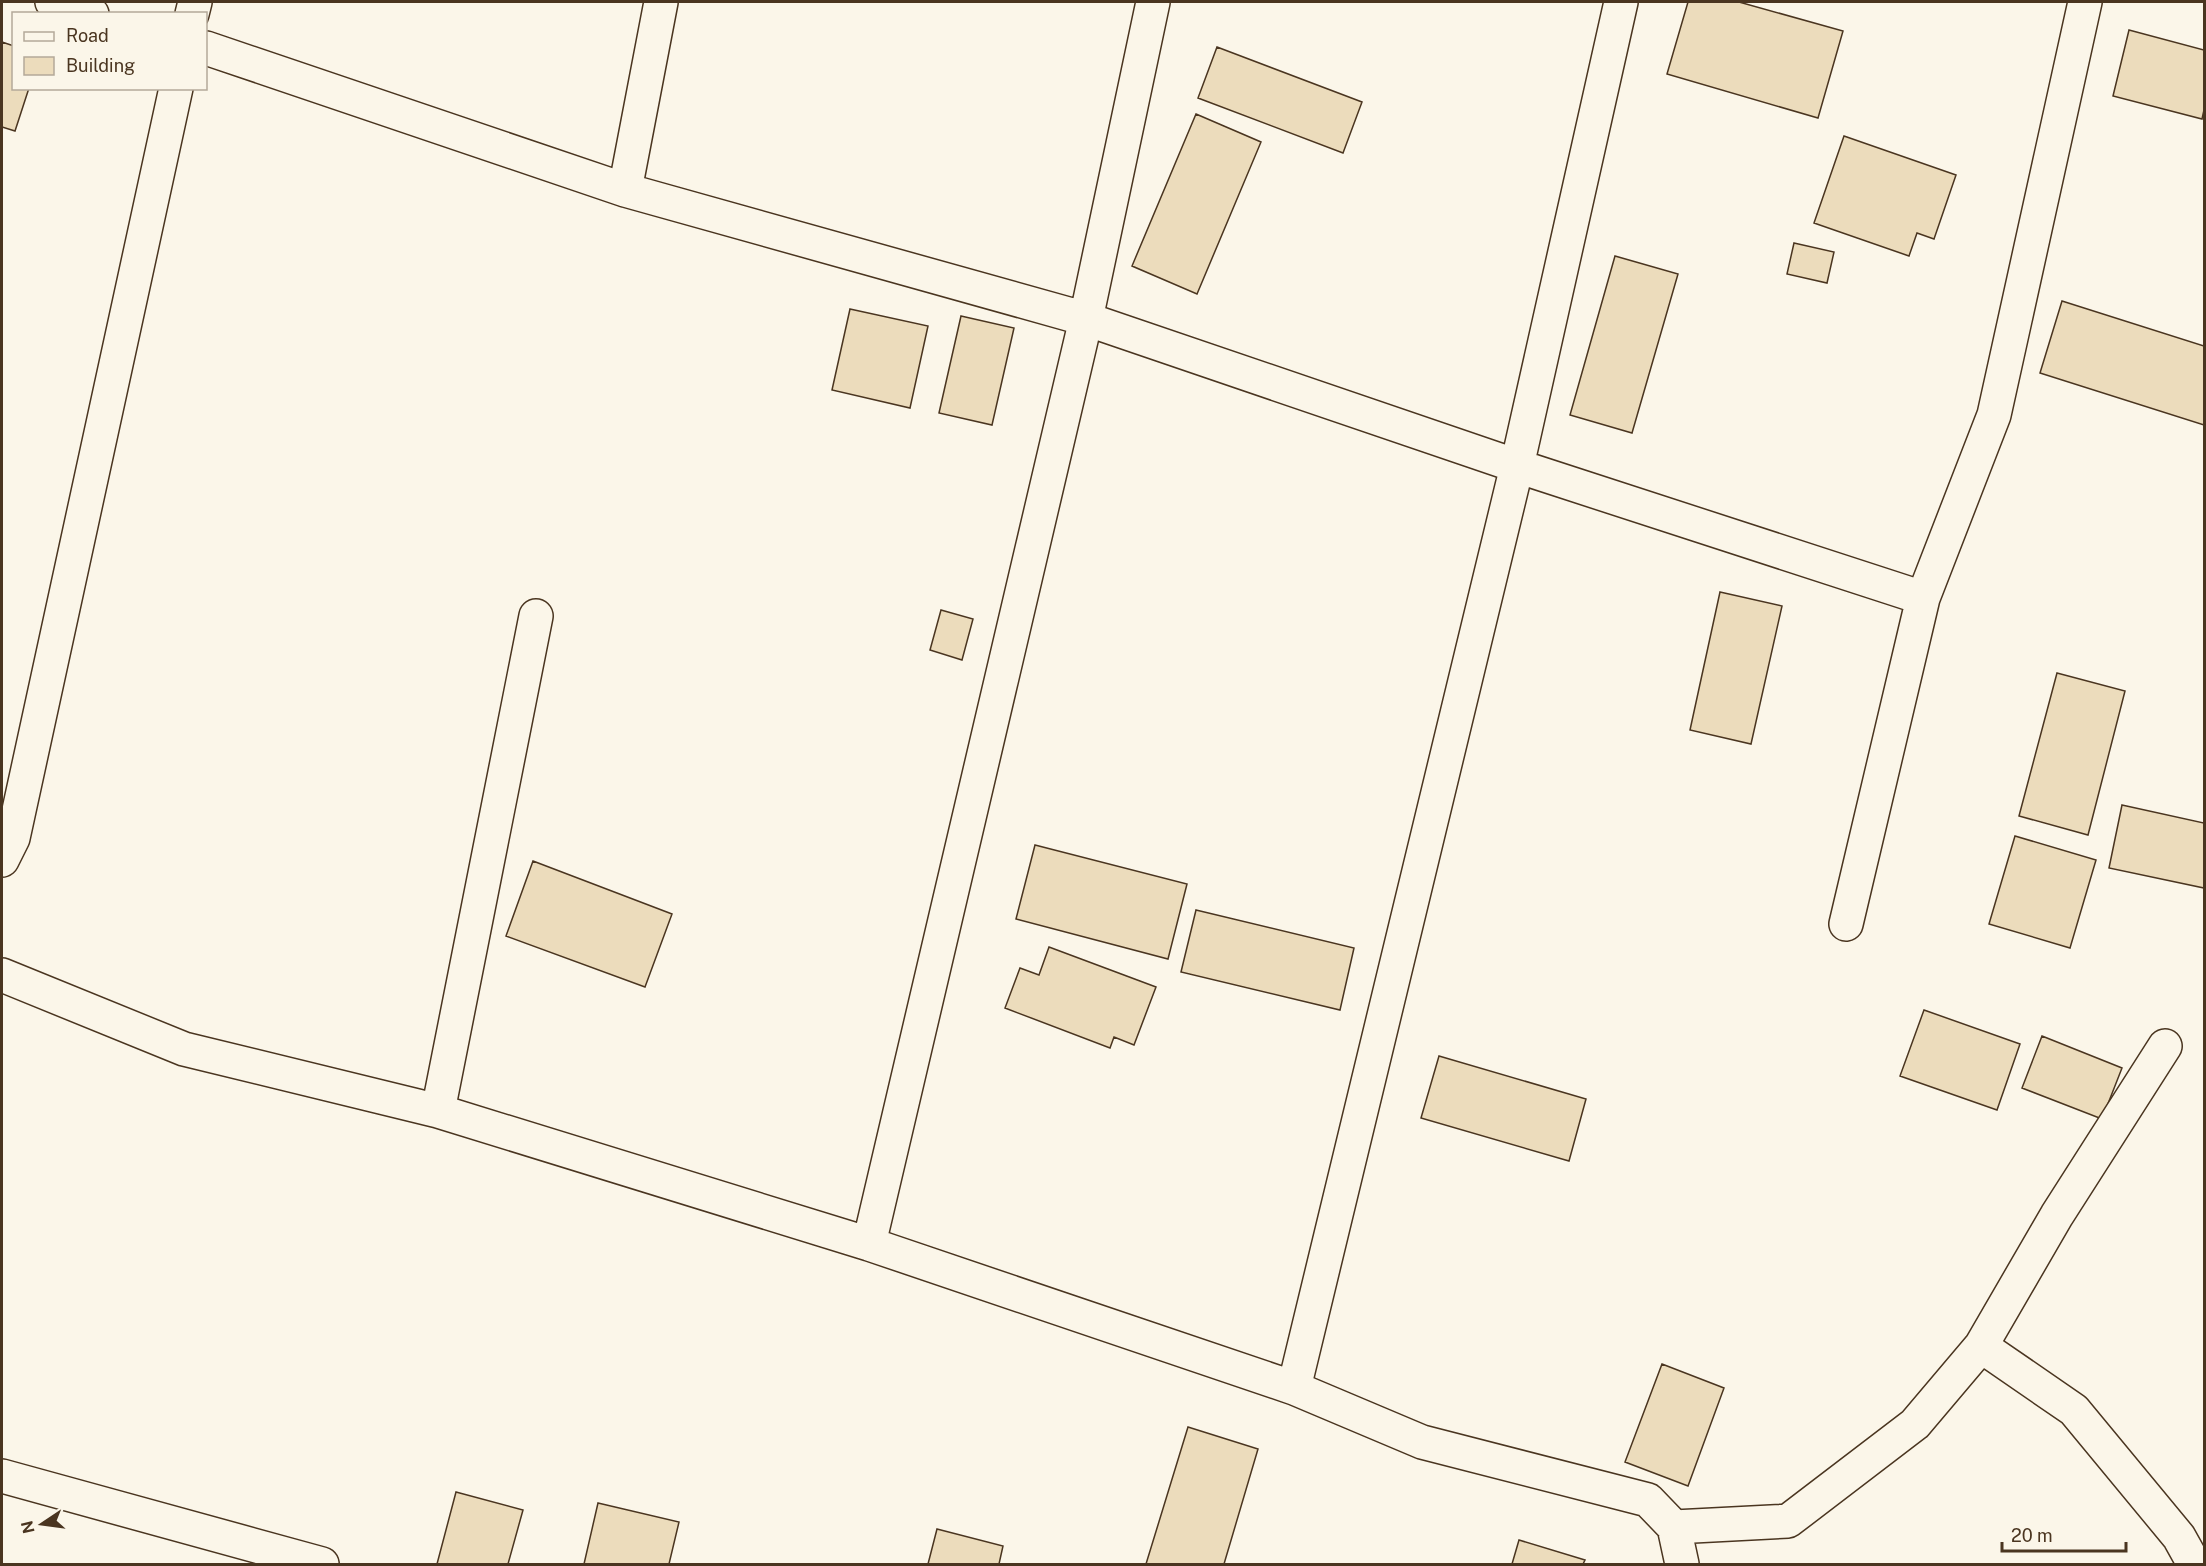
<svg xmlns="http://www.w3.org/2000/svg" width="2206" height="1566" viewBox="0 0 2206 1566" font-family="'Public Sans',sans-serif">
  <rect width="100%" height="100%" fill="#fbf6e9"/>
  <!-- building -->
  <path fill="#ecdcbc" stroke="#4a3520" stroke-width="1.5" d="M1688,2H1739L1843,31L1818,118L1667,74Z
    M2129,30L2204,50V110L2202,119L2113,96Z
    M2,42L14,46V88H29L15,131L2,127Z
    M1217,47L1362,102L1343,153L1198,98Z
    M1196,114L1261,142L1197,294L1132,266Z
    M1844,136L1956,175L1934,239L1917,233L1909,256L1814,223Z
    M1794,243L1834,252L1827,283L1787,274Z
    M1615,256L1678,274L1632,433L1570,415Z
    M2062,301L2204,346V425L2040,373Z
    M850,309L928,326L910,408L832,390Z
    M961,316L1014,328L992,425L939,413Z
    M1720,592L1782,606L1751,744L1690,730Z
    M941,610L973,619L962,660L930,650Z
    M2057,673L2125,691L2088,835L2019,816Z
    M2122,805L2204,823V888L2109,868Z
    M2015,836L2096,860L2070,948L1989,924Z
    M1035,845L1187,884L1168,959L1016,919Z
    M533,861L672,914L645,987L506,936Z
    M1196,910L1354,948L1340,1010L1181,972Z
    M1049,947L1156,987L1134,1045L1114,1037L1110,1048L1005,1008L1020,968L1039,975Z
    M1924,1010L2020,1044L1997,1110L1900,1076Z
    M2042,1036L2122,1068L2102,1119L2022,1088Z
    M1439,1056L1586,1099L1569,1161L1421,1118Z
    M1662,1364L1724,1388L1688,1486L1625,1462Z
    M1188,1427L1258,1449L1224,1564H1146Z
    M456,1492L523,1510L508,1564H437Z
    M598,1503L679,1522L669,1564H584Z
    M937,1529L1003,1546L999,1564H928Z
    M1519,1540L1585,1560L1583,1564H1512Z"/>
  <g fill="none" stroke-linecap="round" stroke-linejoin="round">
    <!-- minor casing -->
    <g stroke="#4a3520" stroke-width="36">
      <path id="minor" d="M52,2L92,14
        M192,14L195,2
        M206,48L625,190L1086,319L1517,466L1923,598
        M625,190L661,2
        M2,860L13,838L176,88
        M1846,924L1923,598L1994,415L2085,2
        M2,975L184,1049L438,1111L869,1244L1294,1388L1422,1442L1648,1500L1674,1527L1682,1564
        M438,1111L536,616
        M869,1244L1086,319L1153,2
        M1981,1346L2074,1410L2179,1537L2194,1564
        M1294,1388L1517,466L1621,2
        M2,1476L322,1564
        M1674,1527L1788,1521L1915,1424L1981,1346L2057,1215L2165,1046"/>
    </g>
    <!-- minor -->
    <use href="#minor" stroke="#fbf6e9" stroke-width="33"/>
  </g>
  <!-- border -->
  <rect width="2206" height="1566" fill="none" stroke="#4a3520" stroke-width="6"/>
  <!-- legend -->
  <rect x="12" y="12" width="195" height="78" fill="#fbf6e9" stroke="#b4a999" stroke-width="1.5"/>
  <rect x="24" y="32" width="30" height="9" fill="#fbf6e9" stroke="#b4a999" stroke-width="1.5"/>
  <text x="66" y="42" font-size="18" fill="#4a3520">Road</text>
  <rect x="24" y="57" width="30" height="18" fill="#ecdcbc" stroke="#b4a999" stroke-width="1.5"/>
  <text x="66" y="72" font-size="18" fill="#4a3520">Building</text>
  <!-- north arrow -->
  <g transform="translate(42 1524) rotate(257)" stroke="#fbf6e9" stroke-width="4.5" paint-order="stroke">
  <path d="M0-4.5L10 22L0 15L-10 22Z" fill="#4a3520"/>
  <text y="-9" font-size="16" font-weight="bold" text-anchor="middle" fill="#4a3520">N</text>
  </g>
  <!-- scale -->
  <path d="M2002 1542v9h124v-9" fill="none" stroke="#4a3520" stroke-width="3"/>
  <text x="2011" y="1542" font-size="18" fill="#4a3520" stroke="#fbf6e9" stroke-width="4.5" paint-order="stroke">20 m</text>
</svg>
